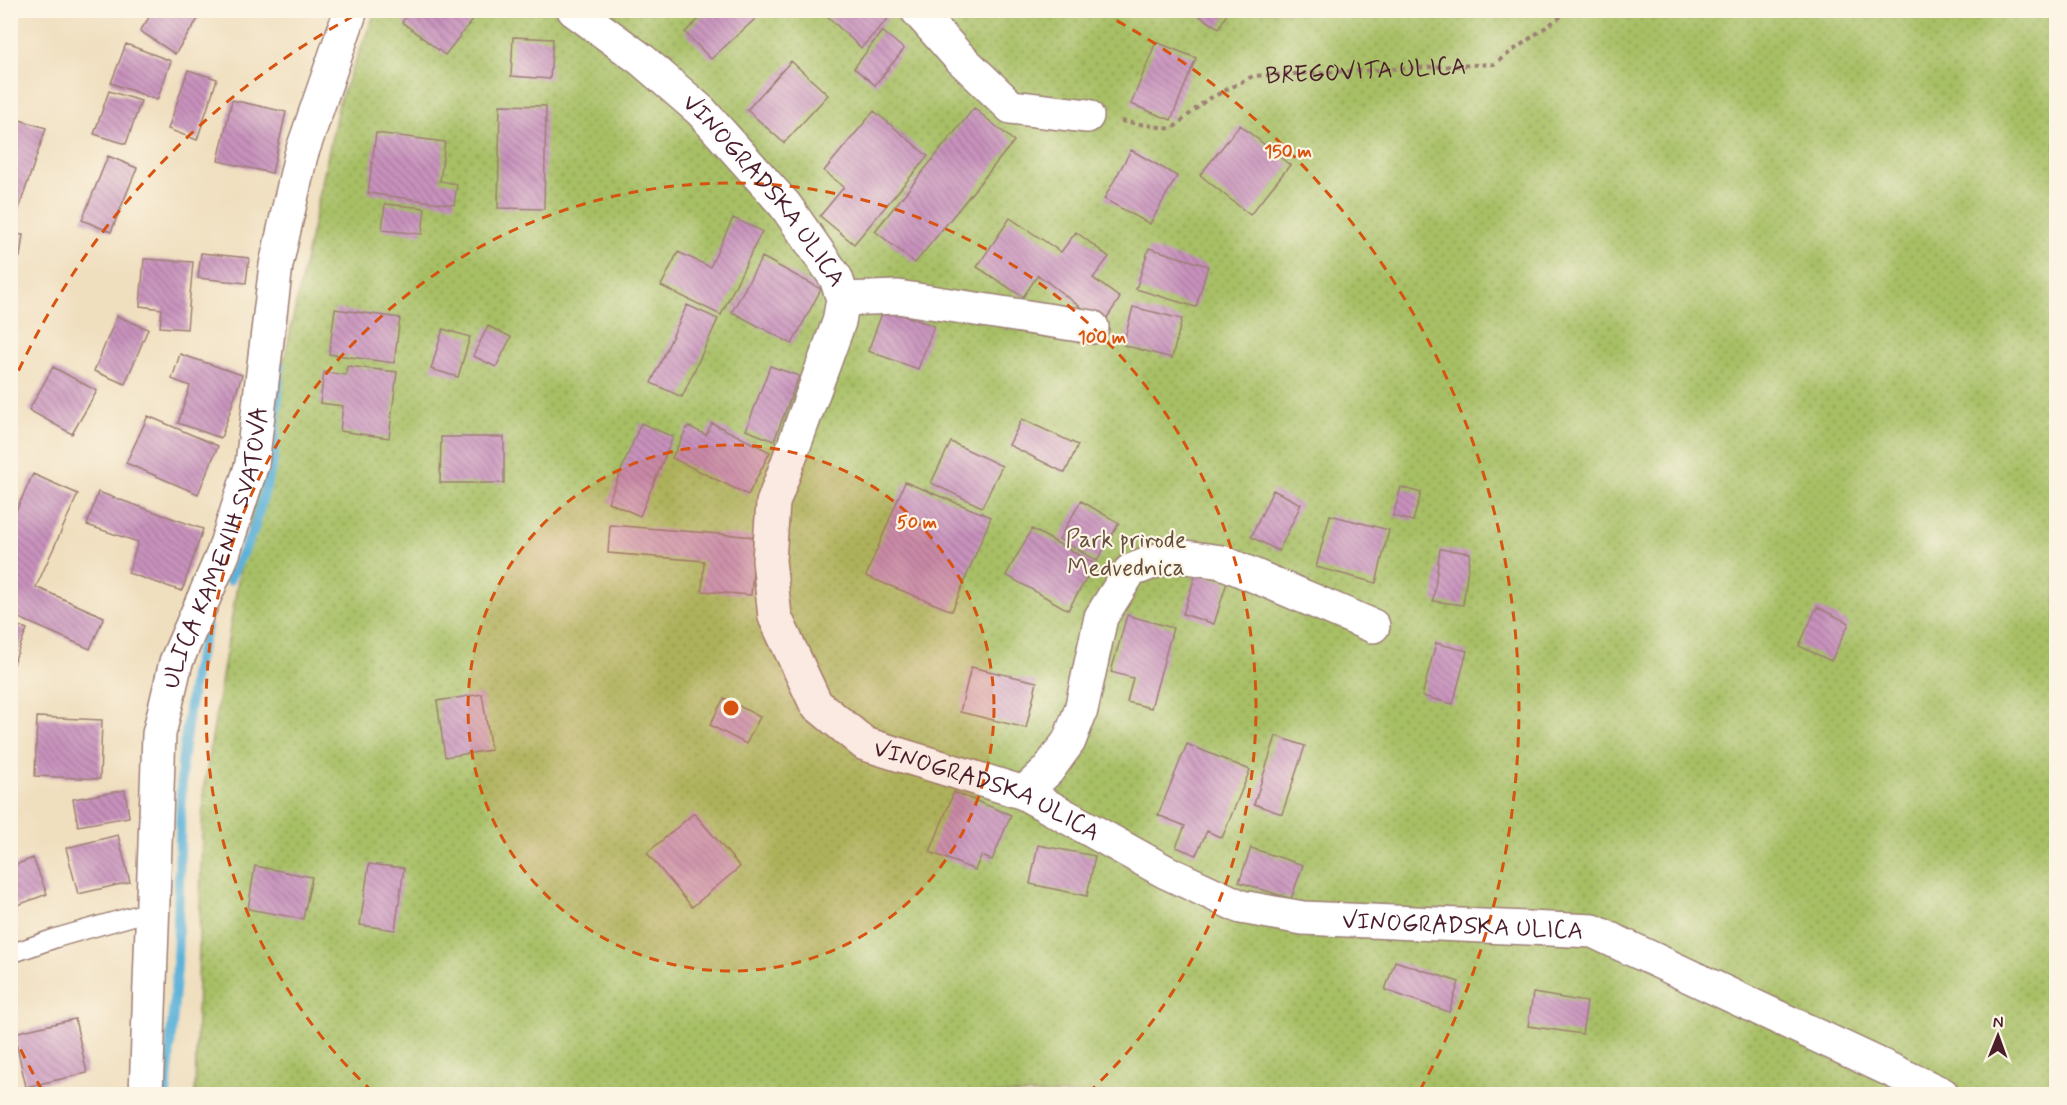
<svg xmlns="http://www.w3.org/2000/svg" width="2067" height="1105" viewBox="0 0 2067 1105" font-family="Mynerve,sans-serif">
  <defs>
    <pattern id="park-dots" width="8" height="8" patternUnits="userSpaceOnUse" patternTransform="scale(1.5)"><rect width="8" height="8" fill="#a7bf65"/><path d="M2 2h.1M6 6h.1" fill="none" stroke="#8a9b53" stroke-width="1.8" stroke-linecap="round"/></pattern>
    <pattern id="building-back-hatch" width="6" height="6" patternUnits="userSpaceOnUse" patternTransform="scale(1.5)"><rect width="6" height="6" fill="#c892bd"/><path d="M-1 5l2 2M0 0l6 6M5-1l2 2" fill="none" stroke="#a4779a"/></pattern>
  </defs>
  <rect width="100%" height="100%" fill="#fcf5e5"/>
  <filter id="ink" filterUnits="userSpaceOnUse"><feTurbulence type="fractalNoise" baseFrequency=".0167" numOctaves="2"/><feDisplacementMap in="SourceGraphic" scale="12" xChannelSelector="R" yChannelSelector="G"/><feConvolveMatrix kernelMatrix="1 2 1 2 8 2 1 2 1" color-interpolation-filters="sRGB"/></filter>
  <filter id="wash" filterUnits="userSpaceOnUse"><feTurbulence type="fractalNoise" baseFrequency=".008" numOctaves="4" result="noise"/><feDisplacementMap in="SourceGraphic" scale="24" xChannelSelector="R" yChannelSelector="G"/><feGaussianBlur stdDeviation="1.35" result="paint"/><feColorMatrix in="noise" values="0 0 0 0 0 0 0 0 0 0 0 0 0 0 0 0 0 1.4 0 .05"/><feComposite in="paint" operator="in"/></filter>
  <g filter="url(#wash)">
    <rect width="100%" height="100%" fill="#f0dfbf"/>
    <!-- park -->
    <path fill="url(#park-dots)" stroke="#786f48" stroke-width="1.5" d="M376,11H2056V1094H195L203,793L242,556L340,99Z"/>
    <g fill="none" stroke-linecap="round" stroke-linejoin="round">
      <!-- stream -->
      <path stroke="#5db2d9" stroke-width="10" d="M229,580L254,529L273,461L280,365
        M166,1094L177,967L182,762L194,675L207,627"/>
    </g>
    <g id="blocks">
      <!-- building -->
      <path fill="url(#building-back-hatch)" d="M154,10H204L175,54L140,31Z
        M411,10H480L445,55L402,22Z
        M709,10H765L711,59L685,32Z
        M832,10H896L861,48L827,16Z
        M1189,10H1229L1219,28Z
        M882,31L904,49L875,85L854,68Z
        M513,37L553,39L550,79L511,76Z
        M1156,42L1196,58L1171,120L1131,104Z
        M126,44L171,61L157,100L111,83Z
        M791,61L828,95L784,143L747,110Z
        M188,70L217,79L197,140L168,129Z
        M109,91L141,101L126,144L94,134Z
        M232,100L286,112L272,173L218,161Z
        M500,105L546,106L544,209L498,208Z
        M974,108L1014,141L915,263L875,231Z
        M874,111L928,156L854,244L820,216L844,187L824,171Z
        M10,117L46,128L17,214L10,212Z
        M1240,125L1290,165L1250,215L1200,175Z
        M376,133L445,142L440,181L457,184L454,205L368,193Z
        M1131,150L1177,176L1150,224L1104,199Z
        M108,156L137,168L111,232L82,220Z
        M385,204L425,208L422,234L382,230Z
        M733,218L762,231L721,315L661,286L678,252L710,267Z
        M1010,218L1061,252L1076,232L1109,257L1093,278L1120,298L1103,324L1038,275L1023,297L977,267Z
        M10,234L23,235L20,257L10,256Z
        M1149,248L1208,266L1196,307L1136,289Z
        M201,253L249,258L246,283L198,278Z
        M762,257L821,289L792,344L732,312Z
        M144,259L193,262L187,329L160,327L162,309L140,306Z
        M687,305L718,319L682,397L651,383Z
        M1133,307L1182,319L1172,358L1123,345Z
        M884,308L934,326L918,369L868,351Z
        M335,309L400,318L394,363L329,354Z
        M117,316L148,329L125,384L94,371Z
        M488,326L511,337L496,367L473,356Z
        M443,329L470,337L458,377L431,369Z
        M180,354L242,375L221,438L178,423L190,386L172,379Z
        M347,366L397,372L389,438L340,431L343,406L320,403L324,372L346,375Z
        M770,366L799,376L774,441L746,430Z
        M53,367L97,391L72,434L29,410Z
        M148,416L218,446L198,494L126,463Z
        M1022,419L1078,445L1065,473L1009,445Z
        M641,423L673,437L640,516L608,502Z
        M712,423L770,452L748,495L672,458L688,426L706,435Z
        M441,437H504V483H440Z
        M951,442L1002,466L982,507L931,483Z
        M33,474L78,494L36,587L104,617L90,649L10,614V524Z
        M905,482L991,517L952,611L866,576Z
        M1401,487L1421,493L1413,521L1393,516Z
        M1273,490L1301,504L1279,551L1251,537Z
        M98,492L203,529L182,591L128,573L138,542L87,525Z
        M1081,501L1119,523L1097,561L1059,539Z
        M1330,515L1389,530L1376,583L1316,567Z
        M610,525L756,537L751,595L702,591L704,561L608,553Z
        M1032,529L1095,564L1068,610L1006,575Z
        M1440,549L1470,553L1463,605L1433,601Z
        M1196,573L1227,582L1214,624L1183,614Z
        M1817,607L1849,623L1831,661L1799,646Z
        M1127,615L1173,628L1151,708L1127,702L1133,678L1111,672Z
        M10,623L27,629L11,669H10Z
        M1436,643L1467,651L1453,704L1422,696Z
        M971,667L1037,682L1026,728L960,712Z
        M482,694L491,750L445,757L437,701Z
        M724,698L760,717L746,744L710,725Z
        M37,717L102,720L100,779L35,776Z
        M1276,736L1305,746L1282,814L1254,804Z
        M1187,744L1250,770L1222,838L1207,831L1196,855L1176,847L1185,826L1158,815Z
        M125,790L129,817L78,826L73,799Z
        M954,792L1011,815L992,860L981,856L975,870L930,852Z
        M694,813L740,867L692,907L647,853Z
        M118,835L130,882L78,894L66,848Z
        M1038,845L1095,856L1087,896L1030,884Z
        M1251,848L1303,865L1291,899L1239,882Z
        M33,858L47,894L10,908V867Z
        M369,864L404,868L395,930L360,925Z
        M255,866L312,877L303,919L248,909Z
        M1395,961L1459,982L1449,1012L1385,990Z
        M10,983L18,1003L10,1006Z
        M1533,993L1587,1002L1582,1034L1528,1026Z
        M75,1019L87,1073L26,1087L14,1033Z"/>
    </g>
  </g>
  <g filter="url(#ink)">
    <use href="#blocks" fill-opacity="0" stroke="#9d7f75" stroke-width="1.5"/>
    <g fill="none" stroke-linecap="round" stroke-linejoin="round">
      <!-- service casing -->
      <g stroke="#9d7f75" stroke-width="21">
        <path id="service" d="M10,954L56,938L154,910"/>
      </g>
      <!-- minor casing -->
      <g stroke="#9d7f75" stroke-width="36">
        <g id="minor">
          <path id="s2" d="M574,10L642,60L701,111L785,205L836,278L843,299L839,322L773,503L769,560L775,617L816,704L865,744L1024,793L1166,872L1241,907L1303,918L1593,931L1942,1094"/>
          <path d="M917,10L956,54L1011,107L1087,116"/>
          <path d="M843,299L898,297L1092,327"/>
          <path d="M1024,793L1048,770L1069,741L1081,710L1101,617L1130,571L1171,555L1222,562L1373,626"/>
          <path id="s3" d="M146,1094L159,734L176,662L223,554L252,464L276,265L301,155L351,10"/>
        </g>
      </g>
      <!-- path -->
      <path stroke="#9d7f75" stroke-width="4" stroke-dasharray="4.5 4.5" stroke-linecap="butt" id="s1" d="M1121,121L1172,129L1205,101L1253,76L1494,64L1570,10"/>
      <!-- service -->
      <use href="#service" stroke="#fff" stroke-width="18"/>
      <!-- minor -->
      <use href="#minor" stroke="#fff" stroke-width="33"/>
    </g>
  </g>
  <!-- distance rings -->
  <circle cx="731" cy="708" r="263" fill="#d8530f" fill-opacity=".12"/>
  <g fill="none" stroke="#d8530f" stroke-width="3" stroke-dasharray="10 8">
    <circle cx="731" cy="708" r="263"/>
    <path d="M373 1092A525 525 0 1 1 1089 1092"/>
    <path d="M42 1090A788 788 0 0 1 11 1029M11 387A788 788 0 0 1 361 12M1101 12A788 788 0 0 1 1420 1090"/>
  </g>
  <g text-anchor="middle" stroke-width="4.5" stroke-linejoin="round" paint-order="stroke">
    <!-- street labels -->
    <g font-size="24" fill="#4a1f2b" stroke="#fcf5e5">
      <text dy="8" stroke="none"><textPath href="#s1" startOffset="262">BREGOVITA ULICA</textPath></text>
      <text dy="8" stroke="none"><textPath href="#s2" startOffset="264">VINOGRADSKA ULICA</textPath></text>
      <text dy="8" stroke="none"><textPath href="#s3" startOffset="556">ULICA KAMENIH SVATOVA</textPath></text>
      <text dy="8" stroke="none"><textPath href="#s2" startOffset="1020">VINOGRADSKA ULICA</textPath></text>
      <text dy="8" stroke="none"><textPath href="#s2" startOffset="1524">VINOGRADSKA ULICA</textPath></text>
    </g>
    <!-- park labels -->
    <g font-size="24" fill="#664f3c" stroke="#fcf5e5">
      <text x="1126" y="547">Park prirode<tspan x="1126" dy="28">Medvednica</tspan></text>
    </g>
  </g>
  <circle cx="731" cy="708" r="9" fill="#d8530f" stroke="#fcf5e5" stroke-width="3"/>
  <g font-size="18" text-anchor="middle" font-weight="bold" fill="#d8530f" stroke="#fcf5e5" stroke-width="4.5" stroke-linejoin="round" paint-order="stroke">
    <text x="1288" y="157">150 m</text>
    <text x="1102" y="343">100 m</text>
    <text x="917" y="528">50 m</text>
  </g>
  <!-- margin -->
  <rect width="2067" height="1105" fill="none" stroke="#fcf5e5" stroke-width="36"/>
  <!-- north arrow -->
  <g transform="translate(1998 1036) rotate(1)" stroke="#fcf5e5" stroke-width="4.5" paint-order="stroke">
  <path d="M0-4.5L10 22L0 15L-10 22Z" fill="#4a1f2b"/>
  <text y="-9" font-size="16" font-weight="bold" text-anchor="middle" fill="#4a1f2b">N</text>
  </g>
</svg>
